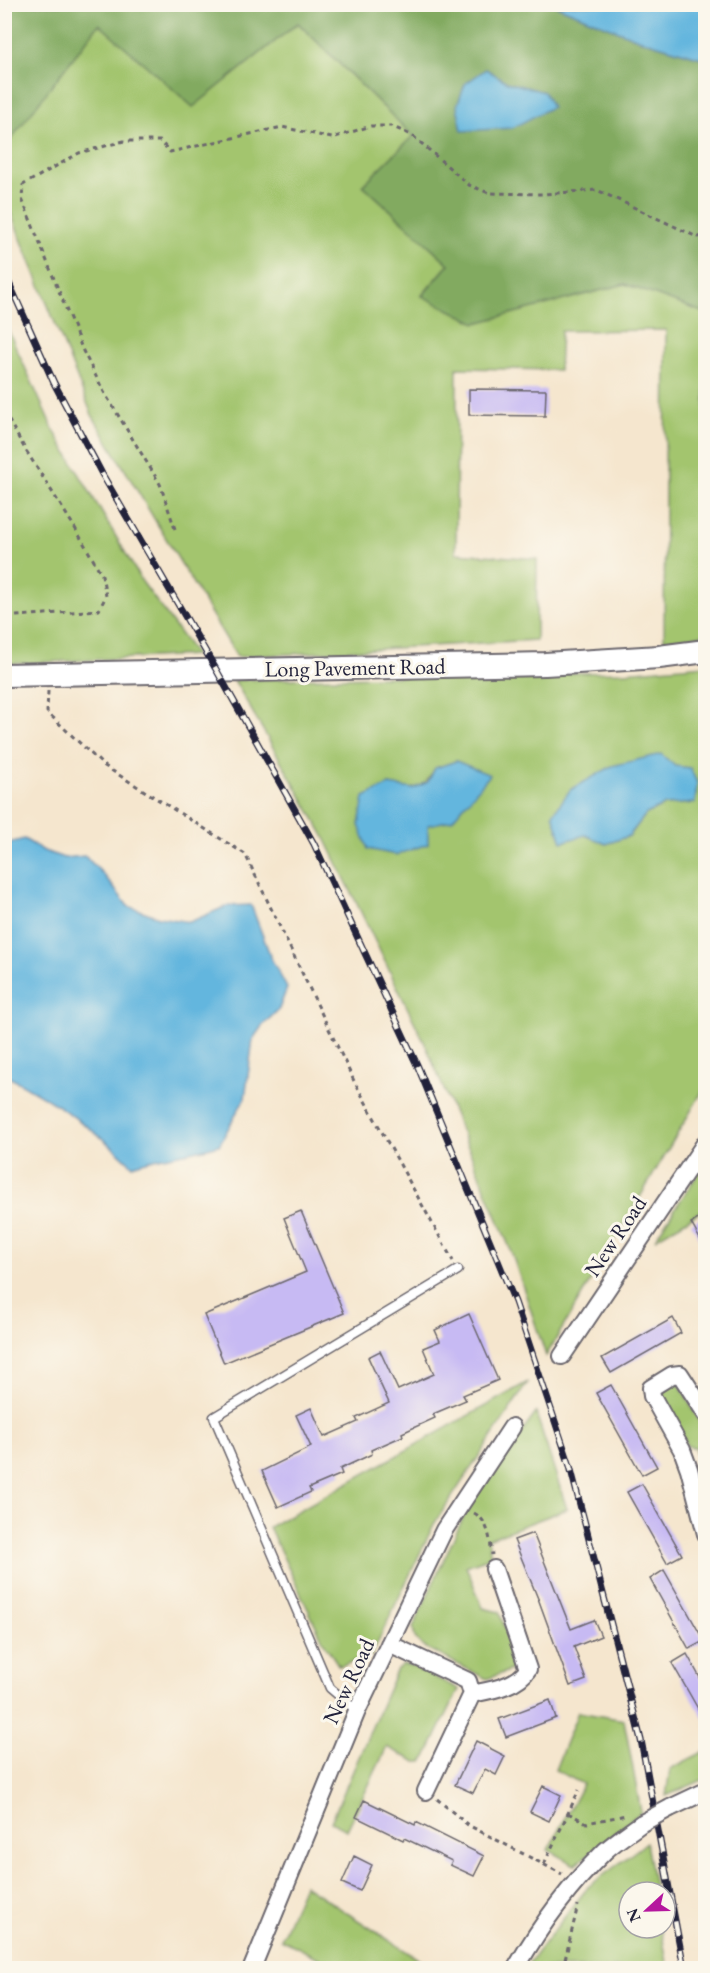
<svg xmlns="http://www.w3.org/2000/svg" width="710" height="1973" viewBox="0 0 710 1973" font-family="'EB Garamond',serif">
  <rect width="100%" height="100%" fill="#fbf7ec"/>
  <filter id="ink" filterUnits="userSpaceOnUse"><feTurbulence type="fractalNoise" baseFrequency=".0167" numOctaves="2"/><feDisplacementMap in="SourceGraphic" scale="12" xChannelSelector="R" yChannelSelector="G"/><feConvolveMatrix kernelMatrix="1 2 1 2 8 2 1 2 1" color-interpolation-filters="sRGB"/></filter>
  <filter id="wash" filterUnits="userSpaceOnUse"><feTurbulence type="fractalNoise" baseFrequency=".008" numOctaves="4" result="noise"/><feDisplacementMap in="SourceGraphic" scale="24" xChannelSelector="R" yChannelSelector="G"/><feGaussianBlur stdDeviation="1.35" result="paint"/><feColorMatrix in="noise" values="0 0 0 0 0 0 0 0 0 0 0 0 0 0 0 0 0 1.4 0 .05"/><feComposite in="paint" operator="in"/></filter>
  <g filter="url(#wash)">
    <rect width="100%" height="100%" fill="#f5e6ce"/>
    <!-- green -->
    <path fill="#a3c56e" stroke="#627454" stroke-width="1.5" fill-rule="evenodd" d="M298,23L413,136L363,185L449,264L422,295L476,323L625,284L705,313V635L664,640L666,330L561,331L559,370L457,368L456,553L537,559L536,640L237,657L92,415L5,199L4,147L99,24L193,106Z
      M4,321L53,429L143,583L196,655L5,664Z
      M705,665V1087L546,1356L511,1251L426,1046L323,834L234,680L624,672ZM456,761L470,768L428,825L389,785C414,790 422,793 435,768ZM697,783L695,803L665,805L646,814L629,836L606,844L585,835Z
      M705,1163V1209L655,1239Z
      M528,1382L434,1524L371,1656L339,1666L324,1643L269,1527Z
      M679,1383L705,1432V1449L687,1446L660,1394L670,1385Z
      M536,1413L567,1509L488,1539L491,1557L466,1566L483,1608L499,1612L517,1662L511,1670L487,1679L424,1647L415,1638L413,1627L468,1507Z
      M695,1450L705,1455V1486Z
      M403,1664L412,1666L459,1689L426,1757L422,1762H416L387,1747L347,1830L331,1822L397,1669Z
      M578,1712L624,1720L641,1812L575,1865L548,1850L583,1784L555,1770Z
      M705,1751V1779L666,1796L670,1769Z
      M646,1843L655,1892H629V1928H661L668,1968H525L588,1887Z
      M304,1885L432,1968H338L281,1939Z"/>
    <!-- forest -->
    <path fill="#82aa61" stroke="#52664e" stroke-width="1.5" d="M5,5H554L638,39L705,59V313L625,284L476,323L422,296L449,264L363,185L413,136L298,23L193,107L99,24L5,147Z"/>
    <!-- water -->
    <path fill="#63b6de" stroke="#426c8c" stroke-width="1.5" d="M554,5H705V59L638,39Z
      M486,69L507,82L544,92L552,107L512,128L462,131L457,106L465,84Z
      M661,754L675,766L690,768L697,783L695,803L665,805L646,814L629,836L606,844L585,835L562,842L553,814L570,790L612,766Z
      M456,761L490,775L452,820L428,825V844L396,855L368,849L359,825L364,797L389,785L413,789L428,782L435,768Z
      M24,839L44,851L64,858L85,856L103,874L128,906L159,917L190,922L227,906L251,905L272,960L287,988L279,1009L262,1026L253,1039L245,1098L219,1145C190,1154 161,1155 132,1165C95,1129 51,1099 5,1075V844Z"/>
    <g id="blocks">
      <!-- building -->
      <path fill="#c7baf3" d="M469,389L546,390L545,416L469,415Z
        M301,1211L344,1313L224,1363L204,1315L306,1272L284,1218Z
        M705,1215V1248L691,1223Z
        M469,1314L498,1380L463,1395L466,1400L433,1414L435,1418L402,1433L403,1436L371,1450L372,1454L340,1469L342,1474L309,1488L311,1492L278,1507L262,1471L311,1447L296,1415L311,1408L324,1437L358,1422L356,1418L389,1403L368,1357L380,1351L398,1390L434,1374L423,1348L440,1341L435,1330Z
        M673,1318L681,1333L611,1373L602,1358Z
        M611,1385L657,1467L642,1475L596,1393Z
        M642,1484L682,1555L667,1563L627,1492Z
        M533,1533L571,1629L594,1620L601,1636L574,1647L586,1680L570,1686L539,1601L514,1540Z
        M664,1570L704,1641L689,1649L650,1579Z
        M687,1654L705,1687V1721L672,1663Z
        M550,1700L556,1718L506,1737L499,1719Z
        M476,1741L505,1756L496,1775L485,1769L473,1793L455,1785Z
        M543,1786L561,1795L549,1821L530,1812Z
        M364,1800L415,1825L416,1822L484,1856L474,1876L450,1865L452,1861L404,1838L403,1840L356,1817Z
        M354,1856L372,1865L360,1891L342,1883Z"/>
    </g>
  </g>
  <g filter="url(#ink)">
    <use href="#blocks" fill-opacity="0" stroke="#6c676e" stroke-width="1.5"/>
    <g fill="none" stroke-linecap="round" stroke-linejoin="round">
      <!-- service casing -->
      <g stroke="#6c676e" stroke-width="11">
        <path id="service" d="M357,1711L330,1688L214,1417L458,1270"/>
      </g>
      <!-- minor casing -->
      <g stroke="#6c676e" stroke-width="20">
        <path id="minor" d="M562,1356L706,1142
          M706,1414L680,1374L672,1375L651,1388L652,1396L682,1450L689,1469L706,1534
          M389,1644L468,1681L472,1694L426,1791
          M472,1694C491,1690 518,1686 528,1669L494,1569
          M670,1808L706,1791
          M252,1968L357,1711L444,1530L512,1427
          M516,1968C540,1926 570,1885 605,1851C616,1841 630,1832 642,1823"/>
      </g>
      <!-- secondary casing -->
      <g stroke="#6c676e" stroke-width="26">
        <path id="secondary" d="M4,675L545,664L659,657L706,651"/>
      </g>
      <!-- path -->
      <path stroke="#6c676e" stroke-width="3" stroke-dasharray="4.5 4.5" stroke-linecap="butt" d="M4,412L25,449L75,528L102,575L106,596L99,610L4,617
        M175,529L160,484L104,392L83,351L22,199L23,185L79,153L124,141H160L170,152L282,127L332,138L371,126H391L413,136L469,185L489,193L544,194L597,190L697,237L706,236
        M48,691L47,712L103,765L245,854L354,1081L453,1261
        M474,1513C489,1521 490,1540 492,1555
        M437,1799L468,1825L562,1874
        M568,1813L587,1823L626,1815
        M544,1864L579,1790
        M563,1968L578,1905"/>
      <!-- service -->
      <use href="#service" stroke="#fff" stroke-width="8"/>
      <!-- minor -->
      <use href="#minor" stroke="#fff" stroke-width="16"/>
      <!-- secondary -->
      <use href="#secondary" stroke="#fff" stroke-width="22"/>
      <!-- rail casing -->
      <g stroke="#22223b" stroke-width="7">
        <path id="rail" d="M4,272L54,383L102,474L217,671L314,844L418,1067L515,1302L570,1466L641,1740L684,1968"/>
      </g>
      <!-- rail -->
      <use href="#rail" stroke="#fbf7ec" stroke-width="4.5" stroke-dasharray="14" stroke-linecap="butt"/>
      <!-- minor-bridge casing -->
      <g stroke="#6c676e" stroke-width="20" stroke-linecap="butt">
        <path id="minor-bridge" d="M642,1823L670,1808"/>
      </g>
      <!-- minor-bridge -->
      <use href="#minor-bridge" stroke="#fff" stroke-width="16"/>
    </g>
  </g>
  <g text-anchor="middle" stroke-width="6" stroke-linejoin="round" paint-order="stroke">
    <!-- street labels -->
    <g font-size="22" fill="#22223b" stroke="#fbf7ec">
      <text transform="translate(355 667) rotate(-1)" y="8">Long Pavement Road</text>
      <text transform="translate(615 1236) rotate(-56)" y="8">New Road</text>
      <text transform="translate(348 1681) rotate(-65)" y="8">New Road</text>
    </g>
  </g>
  <!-- margin -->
  <rect width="710" height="1973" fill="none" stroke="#fbf7ec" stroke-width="24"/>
  <!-- north arrow -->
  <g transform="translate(647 1910) rotate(248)"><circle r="28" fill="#fbf7ec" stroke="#a4a2a5" stroke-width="1.5"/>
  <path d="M0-4.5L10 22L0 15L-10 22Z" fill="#b5179e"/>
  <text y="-9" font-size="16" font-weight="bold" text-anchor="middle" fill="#22223b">N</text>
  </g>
</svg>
